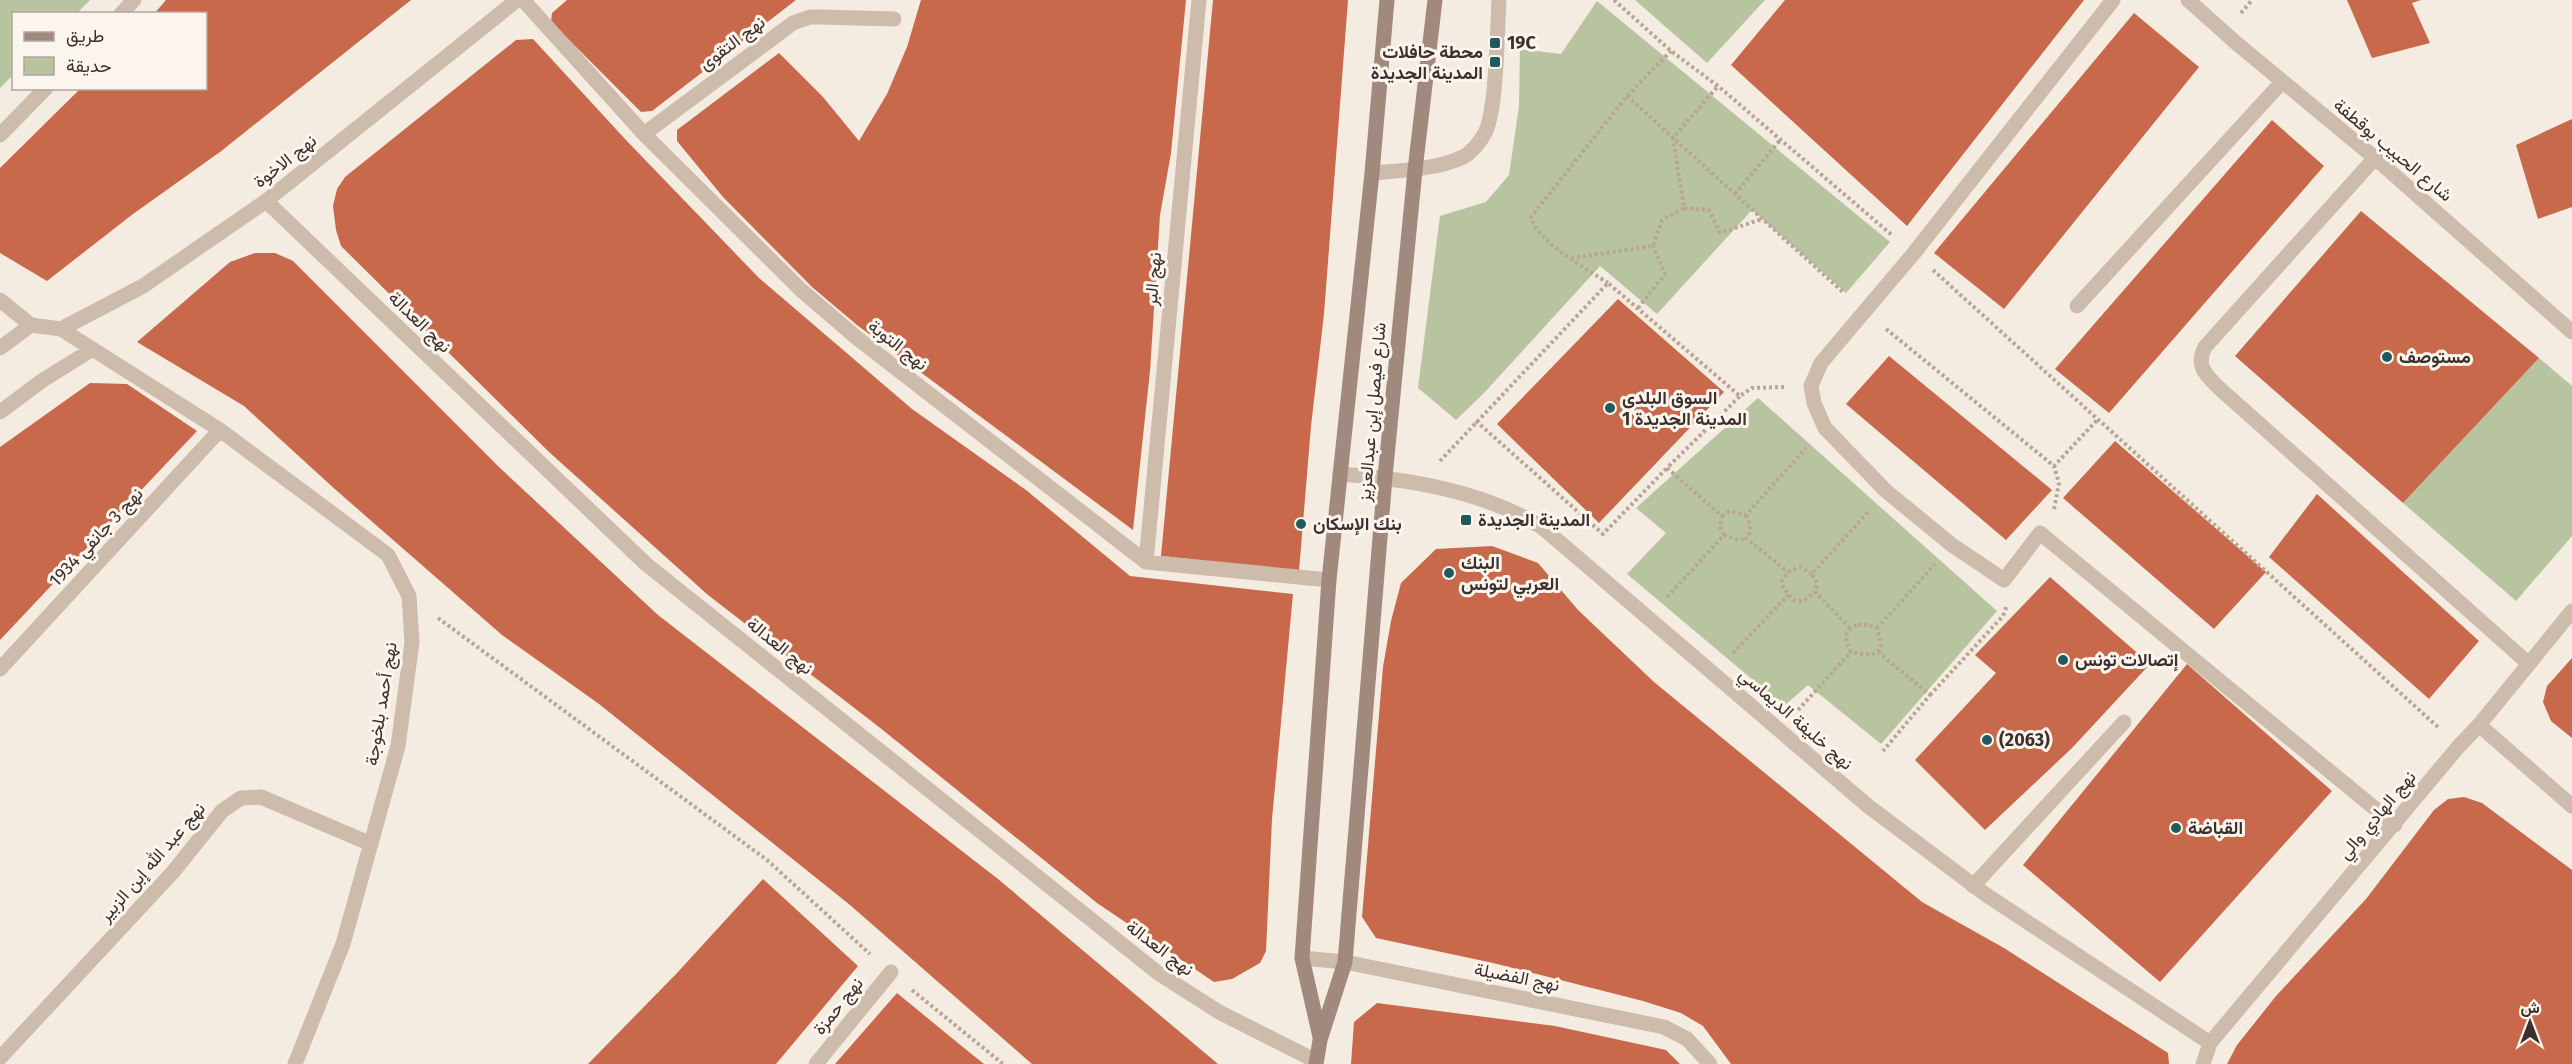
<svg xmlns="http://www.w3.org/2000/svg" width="2572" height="1064" viewBox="0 0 2572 1064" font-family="'Fira Sans',Vazirmatn,sans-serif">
  <rect width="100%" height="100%" fill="#f4ebe1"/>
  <!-- green -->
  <path fill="#b8c4a0" d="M0,0H90L77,13L14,14L13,75L0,88Z
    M1635,0H1765L1707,63Z
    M1597,1L1890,242L1846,293L1752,210L1657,314L1600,266L1484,393L1456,420L1418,388L1440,216L1486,202L1509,175L1519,106L1520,49L1561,54Z
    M2539,358L2572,386V536L2516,601L2403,503Z
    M1758,398L1997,611L1881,744L1808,685L1784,706L1627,574L1666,533L1636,508Z"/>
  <!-- building -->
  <path fill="#c8694b" d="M166,0H411L220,152L133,214L47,281L0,253V168L81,88H206V14H154Z
    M567,0H796L652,111L641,112L551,22L552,13Z
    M921,0H1186L1171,153L1160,215L1150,371L1133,530L857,325L812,287L723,197L677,141V130L779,53L823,97L859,141L887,94L907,47Z
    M1213,0H1348L1324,314L1311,426L1299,571L1161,556Z
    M1785,0H2084L1907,226L1731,65Z
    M2347,0H2421L2412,3L2430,43L2372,58Z
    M2134,13L2199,67L2004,309L1934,253Z
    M533,39L625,139L759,278L912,409L1026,490L1130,576L1293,594L1272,819L1266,951L1260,963L1232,979L1214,982L1097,903L879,727L708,595L549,452L341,246L336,230L333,206L337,189L345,177L516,40Z
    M2572,119V207L2538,219L2516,145Z
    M2272,120L2324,166L2109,413L2055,369Z
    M2361,211L2539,358L2403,503L2235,356Z
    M255,253H275L293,261L500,468L658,615L998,879L1218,1064H1032L850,905L599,704L502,635L337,491L244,406L137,342L230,262Z
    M1618,299L1724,392L1599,523L1497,424Z
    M1889,356L2052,490L2006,540L1846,404Z
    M90,383L127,384L197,431L0,640V447Z
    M2115,441L2266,572L2214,629L2063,498Z
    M2317,494L2479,641L2429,699L2269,557Z
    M1492,546L1538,563L1578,610L1654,682L1922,902L2004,948L2168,1053L2169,1064H1731L1703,1026L1681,1013L1643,1001L1493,963L1376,938L1362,917L1383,667L1391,621L1401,583L1436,549Z
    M2050,577L2150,664L2072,748L1985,830L1915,760L1996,673L1975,655Z
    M2572,658V738L2551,721L2543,702L2547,686Z
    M2187,664L2332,791L2160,982L2023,865Z
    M2464,797L2482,803L2572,870V1064H2227L2237,1045L2276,996L2366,899L2434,810L2448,799Z
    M763,879L858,966L776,1064H588L677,973Z
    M897,993L964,1048L984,1064H835Z
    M1377,1003L1555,1026L1666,1050L1680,1064H1351L1354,1022Z"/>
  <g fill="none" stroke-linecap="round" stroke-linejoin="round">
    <!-- path -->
    <path stroke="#b9a596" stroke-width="4" stroke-dasharray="3 3" stroke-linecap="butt" d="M1614,0L1671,51L1718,86L1893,236
      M2241,13L2252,0
      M1627,96L1844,293
      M1735,194L1781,139
      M1684,208L1709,210L1720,233L1762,219
      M1571,258L1653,246L1662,220L1684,208L1673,138L1718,86
      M1933,270L2439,728
      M1608,283C1588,270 1536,241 1531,217L1627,96L1671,51
      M1638,308L1665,274L1653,246
      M1886,329L2054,466L2098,419
      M1476,421L1603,534L1667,468
      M1440,461L1608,283L1740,396L1752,388L1786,387
      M2054,509L2059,483L2054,466
      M1746,515C1750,524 1753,530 1746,538L1788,572
      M1722,516L1730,511L1746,515L1806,448
      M1724,535L1720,527L1722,516L1667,468L1740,396
      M1812,574L1801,567L1788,572L1782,581L1783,587L1793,600L1803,601L1815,592
      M1667,597L1724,535L1738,540L1746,538
      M438,618L767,860L870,954
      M1858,625H1868L1877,628L1881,645L1878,652L1870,655L1851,652C1844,639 1843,630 1858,625Z
      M1850,628L1815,592L1817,583L1812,574L1869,511
      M1877,628L1935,564
      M1878,652L1930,695L1883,751
      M1733,653L1788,595
      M1930,695L2003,616L2007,605
      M1798,710L1851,652
      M912,990L1003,1064"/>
    <!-- service -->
    <path stroke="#cdbbac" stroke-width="15" d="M1372,173C1399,171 1439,169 1463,157C1471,153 1481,141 1485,133C1497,109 1497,31 1499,0
      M1973,886L2124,722"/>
    <!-- minor -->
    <path stroke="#cdbbac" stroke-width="15" d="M523,0L644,134L801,290L857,338L1146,562L1329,580
      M2113,0L1914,253L1821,363L1811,386L1814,403L1825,428L1886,491L1952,545L2004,580L2040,533L2395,825
      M2188,0L2235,42L2375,158L2572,332
      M121,14L134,0
      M644,134L793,23L810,17H821L894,19
      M0,135L46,88
      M2375,158L2205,347C2195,366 2206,375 2219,388L2529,664
      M266,201L646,564L1158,973L1219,1012L1316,1061
      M0,300L31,325L61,329L220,430L388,555L409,596L412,642L398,746L343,944L295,1064
      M2077,306L2282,82
      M61,329L143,286L266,201L517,0
      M0,348L31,325
      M0,412L43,380L93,349
      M1340,474C1409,479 1484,491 1543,528L1868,806L1985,894L2210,1043
      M1146,562L1199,0
      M0,669L220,430
      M2479,725L2572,806
      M1302,958L1345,962L1664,1027L1687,1039L1710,1064
      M0,1058L173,872L222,811L241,798L261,797L371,844
      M816,1064L891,972
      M2203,1064L2210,1043L2459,746L2479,725L2572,611"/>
    <!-- secondary -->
    <path stroke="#a18a7d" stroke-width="15" d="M1320,1037L1302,958L1329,580L1372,173L1387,0
      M1316,1064L1320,1040L1345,962L1385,477L1415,170L1435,0"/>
  </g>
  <!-- markers -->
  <g fill="#1f5a5e" stroke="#fbf5ee" stroke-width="2">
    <rect x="1489" y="37" width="12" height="12" rx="3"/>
    <rect x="1489" y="56" width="12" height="12" rx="3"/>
    <circle cx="2387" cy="357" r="6"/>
    <circle cx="1610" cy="408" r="6"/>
    <rect x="1460" y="514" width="12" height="12" rx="3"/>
    <circle cx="1301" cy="524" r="6"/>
    <circle cx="1449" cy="573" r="6"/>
    <circle cx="2063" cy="660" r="6"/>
    <circle cx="1987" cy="740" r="6"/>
    <circle cx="2176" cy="828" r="6"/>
  </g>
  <g text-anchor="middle" stroke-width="6" stroke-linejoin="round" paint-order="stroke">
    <!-- street labels -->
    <g font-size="18" fill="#3b302b" stroke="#fbf5ee">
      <text transform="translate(732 43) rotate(-37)" y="6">نهج التقوى</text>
      <text transform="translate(2393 150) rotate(40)" y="6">شارع الحبيب بوقطفة</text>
      <text transform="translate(285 161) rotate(-38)" y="6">نهج الاخوة</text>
      <text transform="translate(1153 279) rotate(-85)" y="6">نهج البر</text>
      <text transform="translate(420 322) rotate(44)" y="6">نهج العدالة</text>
      <text transform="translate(898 345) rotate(38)" y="6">نهج التوبة</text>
      <text transform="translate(1372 412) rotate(-85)" y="6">شارع فيصل إبن عبدالعزيز</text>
      <text transform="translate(96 537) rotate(-47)" y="6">نهج 3 جانفي 1934</text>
      <text transform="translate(780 646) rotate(39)" y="6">نهج العدالة</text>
      <text transform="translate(381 704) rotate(-81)" y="6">نهج أحمد بلخوجة</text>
      <text transform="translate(1796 719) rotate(41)" y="6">نهج خليفة الديماسي</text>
      <text transform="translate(2377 815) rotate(-50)" y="6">نهج الهادي والي</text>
      <text transform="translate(152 862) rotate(-49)" y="6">نهج عبد الله إبن الزبير</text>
      <text transform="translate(1160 948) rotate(37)" y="6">نهج العدالة</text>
      <text transform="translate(1517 977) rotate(11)" y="6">نهج الفضيلة</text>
      <text transform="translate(838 1006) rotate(-51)" y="6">نهج حمزة</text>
    </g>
    <!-- poi labels -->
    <g font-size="18" font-weight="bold" fill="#3b302b" stroke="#fbf5ee" text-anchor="start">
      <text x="1507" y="49">19C</text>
      <text x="1483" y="58" text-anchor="end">محطة حافلات<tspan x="1483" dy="21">المدينة الجديدة</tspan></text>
      <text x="2399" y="363">مستوصف</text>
      <text x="1622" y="404">السوق البلدي<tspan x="1622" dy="21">المدينة الجديدة 1</tspan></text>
      <text x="1478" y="526">المدينة الجديدة</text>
      <text x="1313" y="530">بنك الإسكان</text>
      <text x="1461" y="569">البنك<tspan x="1461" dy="21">العربي لتونس</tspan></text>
      <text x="2075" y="666">إتصالات تونس</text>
      <text x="1999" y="746">(2063)</text>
      <text x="2188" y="834">القباضة</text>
    </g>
  </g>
  <!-- legend -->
  <rect x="12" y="12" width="195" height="78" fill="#fbf5ee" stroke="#aea6a0" stroke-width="1.5"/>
  <rect x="24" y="32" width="30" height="9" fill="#a18a7d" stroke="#aea6a0" stroke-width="1.5"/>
  <text x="66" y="42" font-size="18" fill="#3b302b">طريق</text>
  <rect x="24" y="57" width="30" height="18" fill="#b8c4a0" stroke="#aea6a0" stroke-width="1.5"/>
  <text x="66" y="72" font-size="18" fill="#3b302b">حديقة</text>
  <!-- north arrow -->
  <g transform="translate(2530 1022)" stroke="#fbf5ee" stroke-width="4.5" paint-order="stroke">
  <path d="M0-4.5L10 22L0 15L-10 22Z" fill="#3b302b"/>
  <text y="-9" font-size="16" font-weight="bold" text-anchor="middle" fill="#3b302b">ش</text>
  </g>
</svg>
